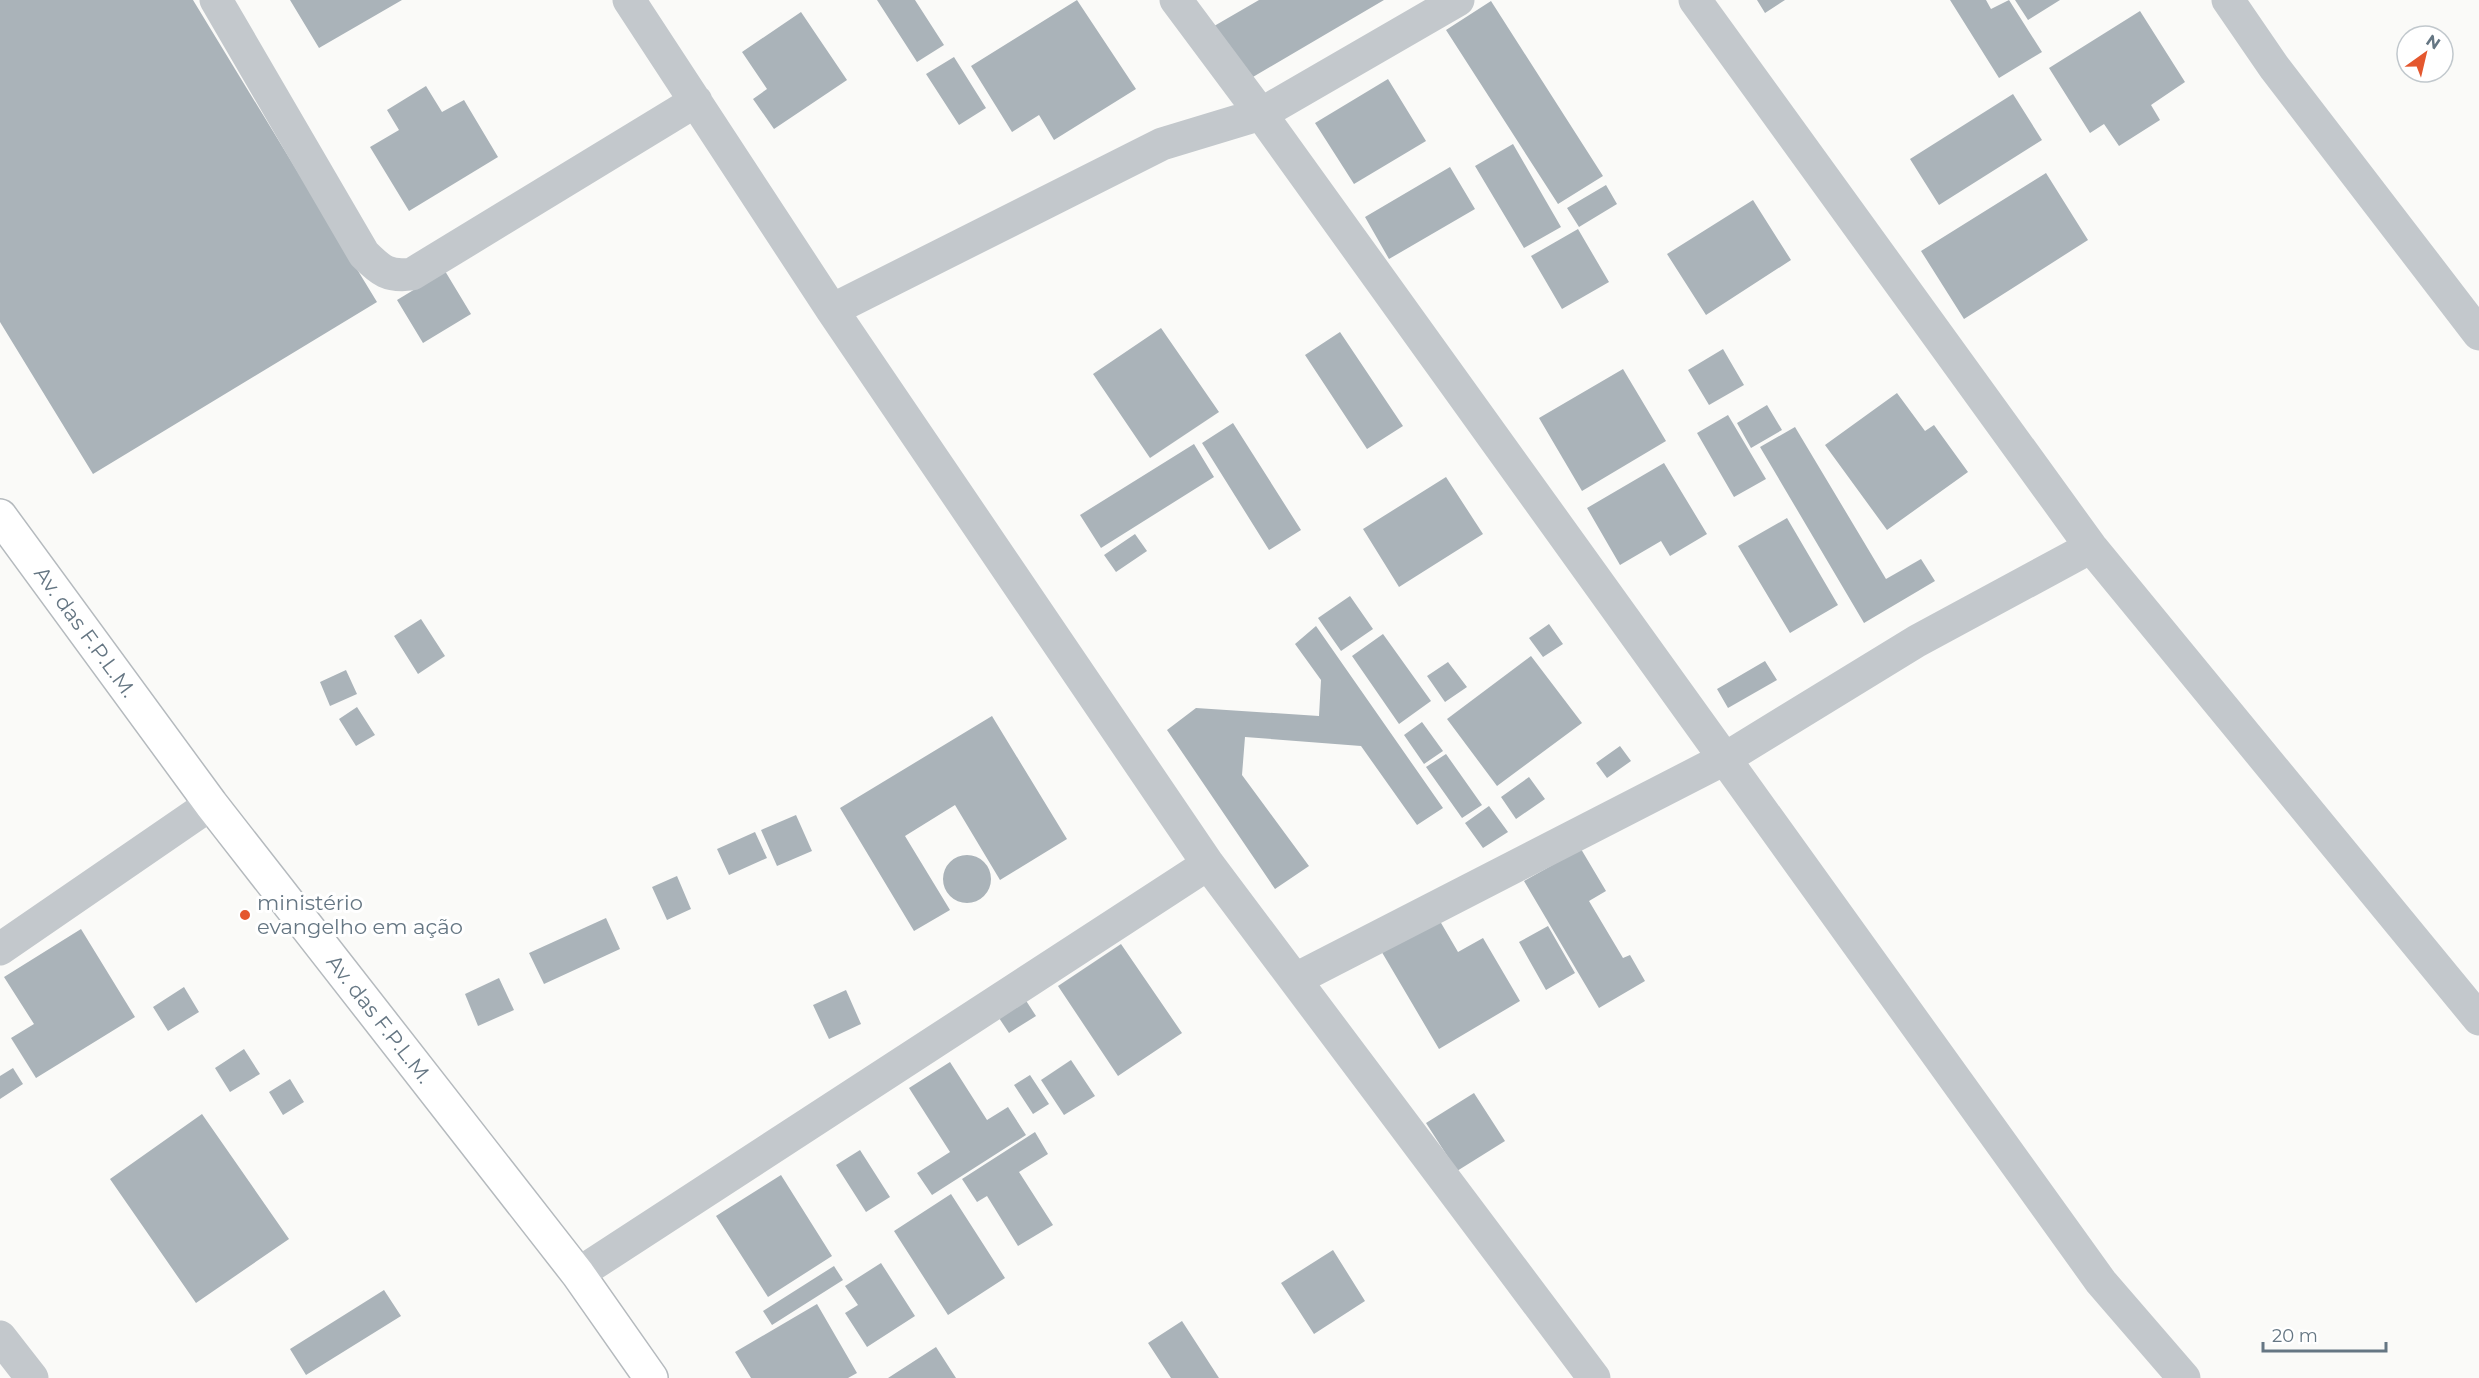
<svg xmlns="http://www.w3.org/2000/svg" width="2479" height="1378" viewBox="0 0 2479 1378" font-family="Montserrat,sans-serif">
  <rect width="100%" height="100%" fill="#fafaf8"/>
  <path fill="#aab3b9" d="M0,0h193l184,302 -284,172 -93,-152z
    M290,0h112l-83,48z
    M877,0h38l29,45 -27,17z
    M1077,0l59,89 -82,51 -15,-25 -27,17 -41,-66z
    M1259,0h125l-143,84 -32,-55z
    M1757,0h28l-20,13z
    M1950,0h36l5,9 18,-9 33,52 -43,26z
    M2015,0h45l-32,20z
    M1491,1l112,175 -45,28 -112,-174z
    M2140,11l45,71 -34,23 9,15 -41,26 -15,-22 -14,9 -41,-65z
    M801,12l46,68 -73,49 -21,-30 14,-10 -25,-37z
    M954,57l32,51 -27,17 -33,-51z
    M1388,79l38,62 -72,43 -39,-61z
    M426,86l16,26 22,-12 34,57 -89,54 -39,-64 29,-17 -12,-20z
    M2013,94l29,46 -103,65 -29,-46z
    M1513,144l48,83 -37,21 -49,-82z
    M1450,167l25,42 -86,50 -24,-42z
    M2046,173l42,67 -124,79 -43,-68z
    M1606,185l11,19 -38,23 -12,-19z
    M1753,200l38,60 -85,55 -39,-61z
    M1578,229l31,53 -47,27 -31,-53z
    M445,271l26,43 -48,29 -26,-43z
    M1161,328l58,84 -69,46 -57,-84z
    M1340,332l63,94 -36,23 -62,-94z
    M1723,349l21,36 -35,20 -21,-35z
    M1623,369l43,72 -84,50 -43,-73z
    M1897,393l28,38 9,-6 34,47 -81,58 -62,-85z
    M1767,405l15,25 -31,18 -14,-25z
    M1728,415l38,64 -32,18 -37,-64z
    M1233,423l68,107 -32,20 -67,-107z
    M1795,427l91,152 35,-20 14,22 -71,42 -104,-176z
    M1194,444l20,33 -113,71 -21,-33z
    M1664,463l43,71 -37,22 -9,-15 -41,24 -33,-57z
    M1446,477l37,57 -84,53 -36,-58z
    M1787,518l51,87 -48,28 -52,-87z
    M1135,534l12,17 -31,21 -12,-17z
    M1350,596l23,33 -32,22 -23,-33z
    M421,619l24,37 -27,18 -24,-38z
    M1549,624l14,20 -20,13 -14,-19z
    M1316,626l127,182 -26,17 -56,-79 -116,-9 -3,38 67,91 -34,23 -108,-159 29,-22 123,8 2,-36 -26,-36z
    M1383,634l48,67 -32,23 -47,-68z
    M1531,656l51,67 -85,63 -50,-67z
    M1765,661l12,19 -49,28 -11,-19z
    M1448,662l19,25 -22,15 -18,-26z
    M346,670l11,24 -27,12 -10,-24z
    M357,707l18,28 -19,11 -17,-27z
    M992,716l75,123 -67,41 -45,-75 -50,31 45,74 -36,21 -74,-123z
    M1422,722l21,29 -19,13 -20,-29z
    M1620,746l11,15 -24,17 -11,-15z
    M1446,754l36,51 -20,13 -36,-51z
    M1529,777l16,22 -29,20 -15,-22z
    M1489,806l19,26 -25,16 -18,-25z
    M796,815l16,36 -35,15 -16,-36z
    M755,832l12,26 -38,17 -12,-26z
    M1581,849l25,42 -17,10 34,57 7,-3 15,26 -46,27 -75,-127z
    M943 879a24 24 0 1 1 48 0a24 24 0 1 1-48 0Z
    M677,876l14,33 -24,11 -15,-33z
    M1437,916l21,36 25,-14 37,63 -81,48 -59,-100z
    M606,918l14,31 -76,35 -15,-31z
    M1548,926l27,47 -29,17 -27,-48z
    M81,929l54,88 -99,61 -25,-40 23,-14 -30,-47z
    M1121,944l61,89 -64,43 -60,-90z
    M499,978l15,32 -36,16 -13,-32z
    M184,987l15,25 -31,19 -15,-24z
    M846,990l15,34 -32,15 -16,-34z
    M1023,996l13,20 -27,17 -14,-21z
    M244,1049l16,25 -30,18 -15,-24z
    M1071,1060l24,36 -31,19 -23,-35z
    M950,1062l37,58 21,-13 18,28 -94,60 -15,-22 33,-21 -41,-64z
    M13,1068l10,16 -23,15v-23z
    M1030,1075l19,29 -16,10 -19,-29z
    M290,1079l14,23 -21,13 -14,-23z
    M1474,1093l31,48 -48,30 -31,-48z
    M202,1114l87,125 -93,64 -86,-124z
    M1035,1132l13,22 -29,18 34,53 -35,21 -31,-50 -10,6 -15,-23z
    M860,1150l30,47 -24,15 -30,-47z
    M781,1175l51,81 -64,41 -52,-81z
    M951,1194l54,84 -57,37 -54,-84z
    M1333,1250l32,51 -51,33 -33,-51z
    M881,1263l34,53 -48,31 -22,-34 13,-8 -13,-19z
    M834,1266l9,14 -71,45 -9,-14z
    M384,1290l17,26 -95,59 -16,-26z
    M817,1304l40,69 -9,5h-97l-16,-26z
    M1182,1321l37,57h-48l-23,-35z
    M936,1347l20,31h-68z"/>
  <g fill="none" stroke-linecap="round" stroke-linejoin="round">
    <g stroke="#b5babe" stroke-width="36">
      <g id="primary">
        <path id="s1" d="M0,516l211,288 367,470 73,104"/>
      </g>
    </g>
    <path stroke="#c3c8cc" stroke-width="33" d="M216,0l148,254c17,17 24,23 48,20l284,-173
      M629,0l203,310 376,554 386,514
      M1176,0l85,114 840,1168 83,96
      M1695,0l396,547 388,472
      M2228,0l46,67 205,267
      M832,310l330,-166 99,-30 197,-114
      M0,949l211,-145
      M1296,979l430,-221 191,-117 174,-94
      M578,1274l630,-410
      M0,1337l32,41"/>
    <use href="#primary" stroke="#fff" stroke-width="33"/>
  </g>
  <circle fill="#e4572e" stroke="#fff" stroke-width="2" cx="245" cy="915" r="6"/>
  <g text-anchor="middle" stroke-width="6" stroke-linejoin="round" paint-order="stroke">
    <g font-size="21" fill="#657683" stroke="#fff">
      <text dy="7" stroke="none"><textPath href="#s1" startOffset="144">Av. das F.P.L.M.</textPath></text>
      <text dy="7" stroke="none"><textPath href="#s1" startOffset="630">Av. das F.P.L.M.</textPath></text>
    </g>
    <g font-size="21" fill="#657683" stroke="#fff" text-anchor="start">
      <text x="257" y="910">ministério<tspan x="257" dy="24">evangelho em ação</tspan></text>
    </g>
  </g>
  <g transform="translate(2425 54) rotate(34)"><circle r="28" fill="#ffffff" stroke="#c1c8cd" stroke-width="1.5"/>
  <path d="M0-4.5L10 22L0 15L-10 22Z" fill="#e4572e"/>
  <text y="-9" font-size="16" font-weight="bold" text-anchor="middle" fill="#657683">N</text>
  </g>
  <path d="M2263 1342v9h123v-9" fill="none" stroke="#657683" stroke-width="3"/>
  <text x="2272" y="1342" font-size="18" fill="#657683" stroke="#ffffff" stroke-width="4.5" paint-order="stroke">20 m</text>
</svg>
